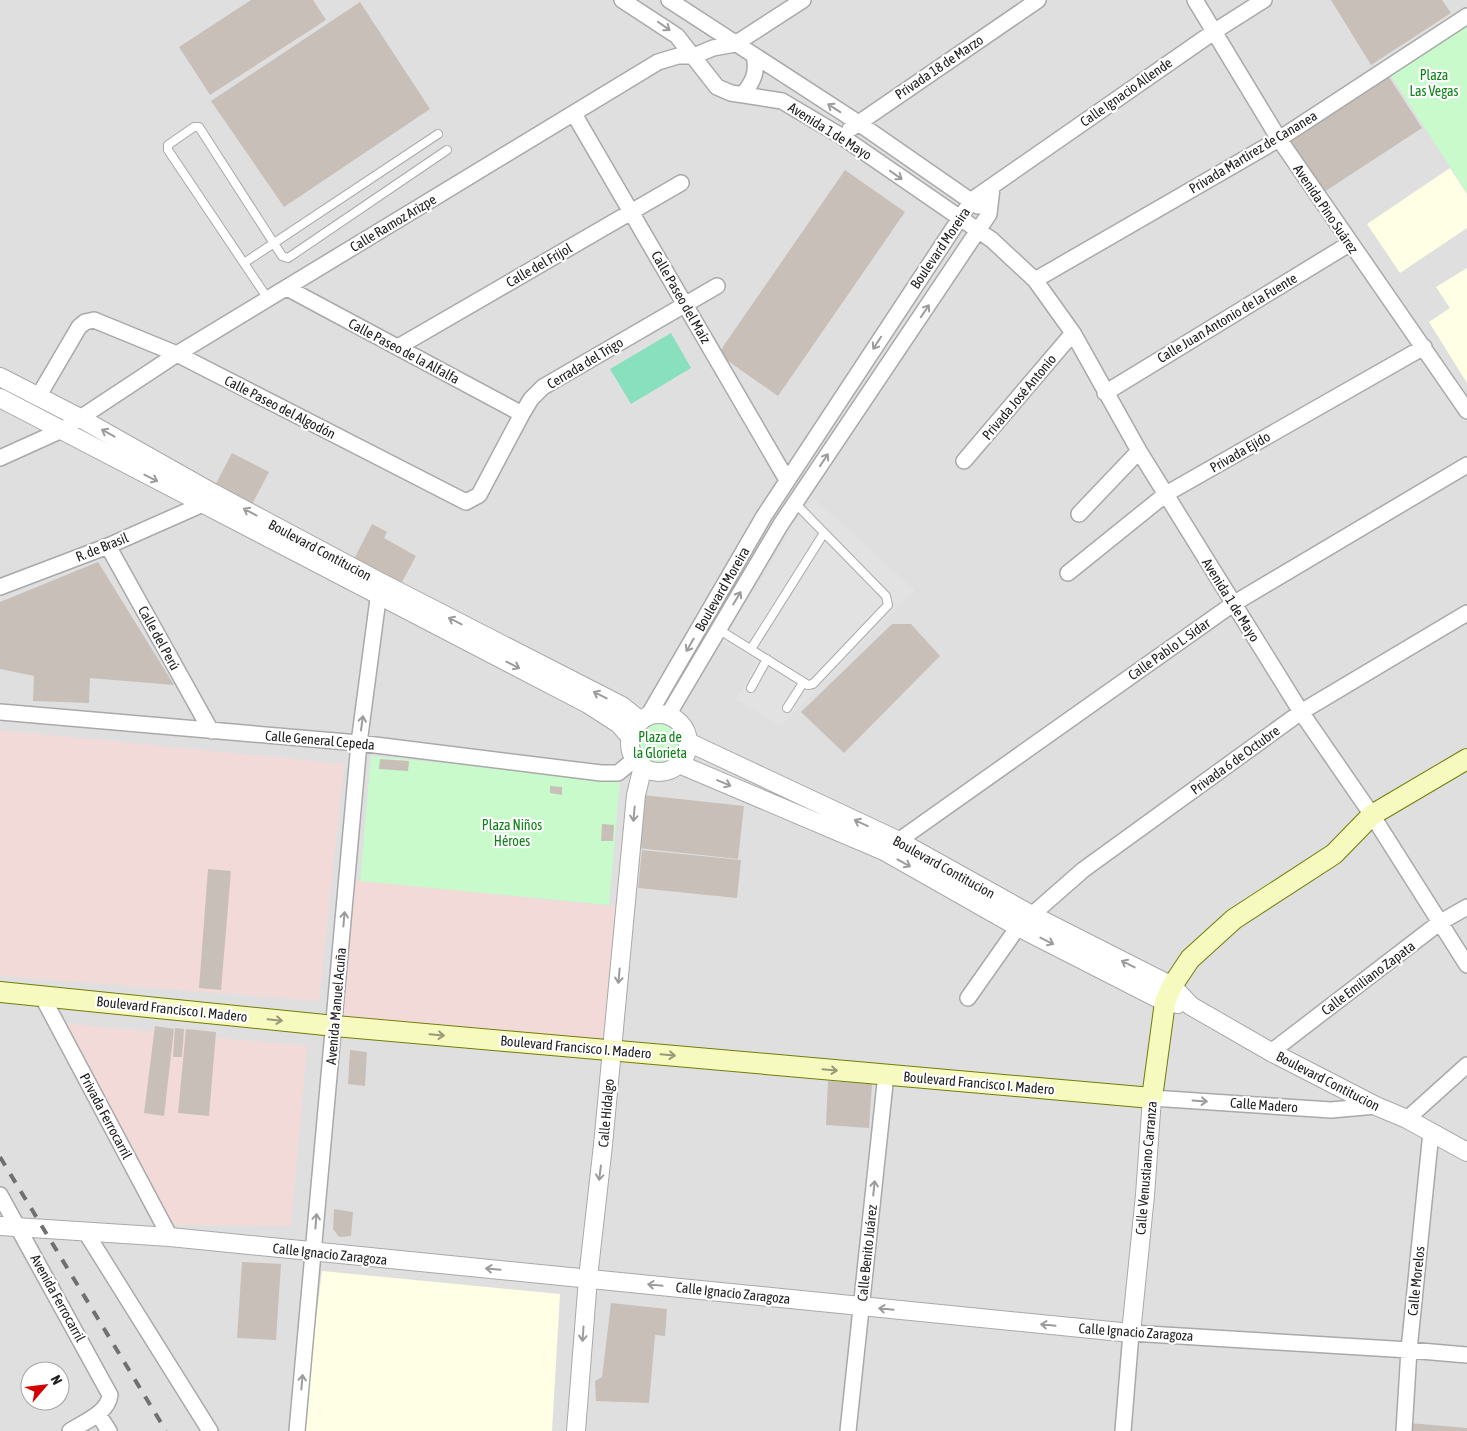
<svg xmlns="http://www.w3.org/2000/svg" width="1467" height="1431" viewBox="0 0 1467 1431" font-family="'Asap Condensed',sans-serif">
  <rect width="100%" height="100%" fill="#f2efe9"/>
  <path fill="#e0dfdf" fill-rule="evenodd" d="M0,0h1467v1431h-1467zM30,1371h30v30h-30z"/>
  <path fill="#f2dad9" d="M0,730l344,34 -25,237 -319,-25z
    M348,879l271,28 -14,151 -272,-22z
    M59,1023l248,23 -16,180 -122,-1z"/>
  <path fill="#ffffe5" d="M1450,168l17,26v34l-67,45 -33,-49z
    M1467,268v115l-38,-61 21,-14 -14,-21z
    M322,1271l238,23 -8,137h-250z"/>
  <path fill="#c8facc" d="M1467,23v170l-77,-119z
    M639 745a21 21 0 1 1 42 0a21 21 0 1 1-42 0Z
    M371,756l249,24 -11,125 -249,-24z"/>
  <path fill="#88e0be" d="M671,333l20,35 -60,36 -21,-35z"/>
  <path fill="#e2e2e2" d="M813,498l102,92 -134,136 -45,-26 21,-39 -36,-20 37,-55 35,-60z"/>
  <path fill="#c7bfb8" d="M251,0h62l13,20 -116,75 -31,-48z
    M1331,0h111l9,13 -80,52z
    M360,2l70,107 -146,98 -73,-106z
    M1389,77l33,51 -101,66 -34,-50z
    M845,170l60,42 -127,184 -60,-42z
    M232,453l37,19 -20,38 -37,-19z
    M372,524l15,8 -3,6 32,18 -15,28 -47,-25z
    M98,562l76,123 -84,-7 -1,25 -56,-2 1,-25 -34,-7v-67z
    M892,624h19l29,32 -96,97 -43,-41z
    M380,759l29,2 -1,10 -29,-2z
    M550,786l12,1v8l-12,-2z
    M643,795l101,11 -6,53 -101,-11z
    M602,824l12,1 -1,16h-12z
    M642,850l99,10 -4,38 -99,-10z
    M208,869l23,2 -10,119 -22,-2z
    M155,1026l19,3 -10,87 -20,-3z
    M175,1028l9,1 -2,28h-9z
    M186,1029l30,3 -7,84 -31,-3z
    M350,1050l17,2 -2,34 -17,-2z
    M828,1081l44,3 -3,44 -43,-3z
    M334,1209l19,3 -2,24 -12,1 -6,-8z
    M242,1262l39,2 -5,76 -39,-2z
    M611,1303l56,6 -2,27 -10,-1 -6,68 -53,-2 -1,-20 7,-4z
    M1409,1423l58,5v3h-58z"/>
  <g fill="none" stroke-linecap="round" stroke-linejoin="round">
    <g stroke="#a9a9a9" stroke-width="10">
      <path id="service" d="M244,263l194,-129
        M268,299l-100,-149v-5l26,-18h5l83,129 6,2 159,-108
        M718,629l90,56 5,-1 75,-79 -2,-9 -91,-93
        M751,649l73,-116
        M751,688l16,-29
        M787,708l16,-25"/>
    </g>
    <g stroke="#a9a9a9" stroke-width="18">
      <path id="minor" d="M622,0l55,36 40,51 14,6 51,8 59,35 151,104 43,40 38,53 66,118 162,261 71,103 95,150
        M669,0l188,122 121,84
        M1195,0l84,139 188,272
        M743,94c10,-12 15,-22 11,-38
        M574,114l213,366
        M850,129l188,-129
        M1035,280l244,-141 188,-123
        M287,288l235,126
        M398,347l283,-164
        M1105,393l244,-149
        M38,397l41,-70 6,-5 9,-2 83,34 289,148 13,-7 43,-81 9,-15 12,-12 174,-101
        M0,458l62,-28 115,-76 481,-292 20,-6h16l19,-8 22,-4 68,-44
        M964,461l109,-128
        M1079,514l60,-63
        M108,546l103,185
        M1068,573l98,-79 258,-147
        M0,587l108,-41 95,-42
        M0,712l359,31 242,30h17l17,-14
        M668,715l113,-191 208,-310 3,-26
        M648,716l116,-200 208,-316 243,-169 49,-31
        M891,846l342,-242 234,-139
        M42,996l128,241
        M968,998l50,-71 65,-57 218,-158 166,-99
        M1271,1052l168,-129 28,-16
        M1152,1098l179,12 45,-4
        M1407,1119l60,-54
        M0,1195l110,200c-2,18 -26,27 -40,36
        M85,1231l125,200
        M98,1414l11,17
        M297,1431l62,-688 21,-159
        M848,1431l38,-357
        M1123,1431l8,-98 278,17 58,5
        M1404,1431l5,-81 22,-218"/>
    </g>
    <g stroke="#a9a9a9" stroke-width="20">
      <path id="tertiary" d="M0,377l80,41 133,75 167,89 242,124 19,15
        M0,398l588,306 31,20 12,14
        M630 743a29 29 0 1 1 58 0a29 29 0 1 1-58 0Z
        M688,742l211,99 131,73 142,72 19,20 80,46 105,54 31,13 60,33
        M679,764l205,87 134,76 147,75 13,2
        M0,1226l170,11 961,96 14,-138 7,-97
        M576,1431l12,-153 15,-133 33,-350 7,-29"/>
    </g>
    <g stroke="#707d05" stroke-width="22">
      <path id="secondary" d="M0,992l335,34 817,72 13,-96 7,-16 18,-27 44,-40 100,-65 38,-39 95,-56"/>
    </g>
    <use href="#service" stroke="#fff" stroke-width="8"/>
    <use href="#minor" stroke="#fff" stroke-width="15"/>
    <use href="#tertiary" stroke="#fff" stroke-width="18"/>
    <use href="#secondary" stroke="#f7fabf" stroke-width="20"/>
    <path stroke="#707070" stroke-width="4" stroke-dasharray="10 10" stroke-linecap="butt" d="M0,1157l166,274"/>
  </g>
  <defs><path id="oneway-shaft" d="M-6 0H5M1.5-3L5.5 0L1.5 3" fill="none" stroke-width="1.6" stroke-linecap="round" stroke-linejoin="round" transform="scale(1.25)"/></defs>
  <g stroke="#9c9c9c">
    <use href="#oneway-shaft" transform="translate(664 26) rotate(35)"/>
    <use href="#oneway-shaft" transform="translate(834 108) rotate(-147)"/>
    <use href="#oneway-shaft" transform="translate(896 175) rotate(35)"/>
    <use href="#oneway-shaft" transform="translate(925 311) rotate(-56)"/>
    <use href="#oneway-shaft" transform="translate(877 343) rotate(123)"/>
    <use href="#oneway-shaft" transform="translate(108 433) rotate(-151)"/>
    <use href="#oneway-shaft" transform="translate(824 460) rotate(-56)"/>
    <use href="#oneway-shaft" transform="translate(151 478) rotate(27)"/>
    <use href="#oneway-shaft" transform="translate(250 512) rotate(-152)"/>
    <use href="#oneway-shaft" transform="translate(737 598) rotate(-59)"/>
    <use href="#oneway-shaft" transform="translate(455 621) rotate(-153)"/>
    <use href="#oneway-shaft" transform="translate(690 645) rotate(120)"/>
    <use href="#oneway-shaft" transform="translate(513 665) rotate(27)"/>
    <use href="#oneway-shaft" transform="translate(600 695) rotate(-153)"/>
    <use href="#oneway-shaft" transform="translate(362 723) rotate(-82)"/>
    <use href="#oneway-shaft" transform="translate(724 783) rotate(23)"/>
    <use href="#oneway-shaft" transform="translate(634 814) rotate(95)"/>
    <use href="#oneway-shaft" transform="translate(861 823) rotate(-155)"/>
    <use href="#oneway-shaft" transform="translate(904 863) rotate(29)"/>
    <use href="#oneway-shaft" transform="translate(344 919) rotate(-85)"/>
    <use href="#oneway-shaft" transform="translate(1047 941) rotate(27)"/>
    <use href="#oneway-shaft" transform="translate(1128 964) rotate(-153)"/>
    <use href="#oneway-shaft" transform="translate(619 976) rotate(95)"/>
    <use href="#oneway-shaft" transform="translate(1200 1101) rotate(4)"/>
    <use href="#oneway-shaft" transform="translate(600 1173) rotate(97)"/>
    <use href="#oneway-shaft" transform="translate(874 1188) rotate(-84)"/>
    <use href="#oneway-shaft" transform="translate(316 1221) rotate(-85)"/>
    <use href="#oneway-shaft" transform="translate(493 1269) rotate(-175)"/>
    <use href="#oneway-shaft" transform="translate(655 1285) rotate(-174)"/>
    <use href="#oneway-shaft" transform="translate(886 1309) rotate(-174)"/>
    <use href="#oneway-shaft" transform="translate(1048 1325) rotate(-174)"/>
    <use href="#oneway-shaft" transform="translate(583 1334) rotate(94)"/>
    <use href="#oneway-shaft" transform="translate(302 1382) rotate(-85)"/>
  </g>
  <g stroke="#979978">
    <use href="#oneway-shaft" transform="translate(275 1020) rotate(6)"/>
    <use href="#oneway-shaft" transform="translate(437 1035) rotate(5)"/>
    <use href="#oneway-shaft" transform="translate(668 1055) rotate(5)"/>
    <use href="#oneway-shaft" transform="translate(830 1070) rotate(5)"/>
  </g>
  <g text-anchor="middle" stroke-width="4.5" stroke-linejoin="round" paint-order="stroke">
    <g font-size="14" fill="#222" stroke="#fff">
      <text transform="translate(939 67) rotate(-34)" y="5">Privada 18 de Marzo</text>
      <text transform="translate(1126 92) rotate(-35)" y="5">Calle Ignacio Allende</text>
      <text transform="translate(830 131) rotate(32)" y="5">Avenida 1 de Mayo</text>
      <text transform="translate(1253 152) rotate(-31)" y="5">Privada Martirez de Cananea</text>
      <text transform="translate(1326 209) rotate(56)" y="5">Avenida Pino Suárez</text>
      <text transform="translate(393 223) rotate(-31)" y="5">Calle Ramoz Arizpe</text>
      <text transform="translate(940 248) rotate(-56)" y="5">Boulevard Moreira</text>
      <text transform="translate(539 265) rotate(-30)" y="5">Calle del Frijol</text>
      <text transform="translate(681 297) rotate(60)" y="5">Calle Paseo del Maíz</text>
      <text transform="translate(1227 318) rotate(-31)" y="5">Calle Juan Antonio de la Fuente</text>
      <text transform="translate(404 351) rotate(28)" y="5">Calle Paseo de la Alfalfa</text>
      <text transform="translate(585 363) rotate(-31)" y="5">Cerrada del Trigo</text>
      <text transform="translate(1019 397) rotate(-50)" y="5">Privada José Antonio</text>
      <text transform="translate(280 407) rotate(27)" y="5">Calle Paseo del Algodón</text>
      <text transform="translate(1240 452) rotate(-30)" y="5">Privada Ejido</text>
      <text transform="translate(102 547) rotate(-22)" y="5">R. de Brasil</text>
      <text transform="translate(320 550) rotate(28)" y="5">Boulevard Contitucion</text>
      <text transform="translate(722 589) rotate(-60)" y="5">Boulevard Moreira</text>
      <text transform="translate(1231 600) rotate(58)" y="5">Avenida 1 de Mayo</text>
      <text transform="translate(159 638) rotate(61)" y="5">Calle del Perú</text>
      <text transform="translate(1169 649) rotate(-35)" y="5">Calle Pablo L. Sidar</text>
      <text transform="translate(320 740) rotate(5)" y="5">Calle General Cepeda</text>
      <text transform="translate(1235 760) rotate(-36)" y="5">Privada 6 de Octubre</text>
      <text transform="translate(944 867) rotate(29)" y="5">Boulevard Contitucion</text>
      <text transform="translate(1368 978) rotate(-37)" y="5">Calle Emiliano Zapata</text>
      <text transform="translate(336 1006) rotate(-85)" y="5">Avenida Manuel Acuña</text>
      <text transform="translate(172 1009) rotate(6)" y="5">Boulevard Francisco I. Madero</text>
      <text transform="translate(576 1047) rotate(5)" y="5">Boulevard Francisco I. Madero</text>
      <text transform="translate(1328 1081) rotate(27)" y="5">Boulevard Contitucion</text>
      <text transform="translate(979 1083) rotate(5)" y="5">Boulevard Francisco I. Madero</text>
      <text transform="translate(1264 1105) rotate(4)" y="5">Calle Madero</text>
      <text transform="translate(606 1113) rotate(-85)" y="5">Calle Hidalgo</text>
      <text transform="translate(106 1116) rotate(62)" y="5">Privada Ferrocarril</text>
      <text transform="translate(1146 1168) rotate(-85)" y="5">Calle Venustiano Carranza</text>
      <text transform="translate(867 1253) rotate(-84)" y="5">Calle Benito Juárez</text>
      <text transform="translate(330 1254) rotate(6)" y="5">Calle Ignacio Zaragoza</text>
      <text transform="translate(1416 1281) rotate(-84)" y="5">Calle Morelos</text>
      <text transform="translate(733 1293) rotate(6)" y="5">Calle Ignacio Zaragoza</text>
      <text transform="translate(58 1298) rotate(61)" y="5">Avenida Ferrocarril</text>
      <text transform="translate(1136 1332) rotate(4)" y="5">Calle Ignacio Zaragoza</text>
    </g>
    <g font-size="14" fill="#0c8416" stroke="#fff">
      <text x="1434" y="80">Plaza<tspan x="1434" dy="16">Las Vegas</tspan></text>
      <text x="660" y="742">Plaza de<tspan x="660" dy="16">la Glorieta</tspan></text>
      <text x="512" y="830">Plaza Niños<tspan x="512" dy="16">Héroes</tspan></text>
    </g>
  </g>
  <g transform="translate(45 1386) rotate(62)"><circle r="24" fill="#ffffff" stroke="#a7a7a7"/>
  <path d="M0-4L9 19L0 12L-9 19Z" fill="#d40000"/>
  <text y="-8" font-size="14" font-weight="bold" text-anchor="middle" fill="#222222">N</text>
  </g>
</svg>
